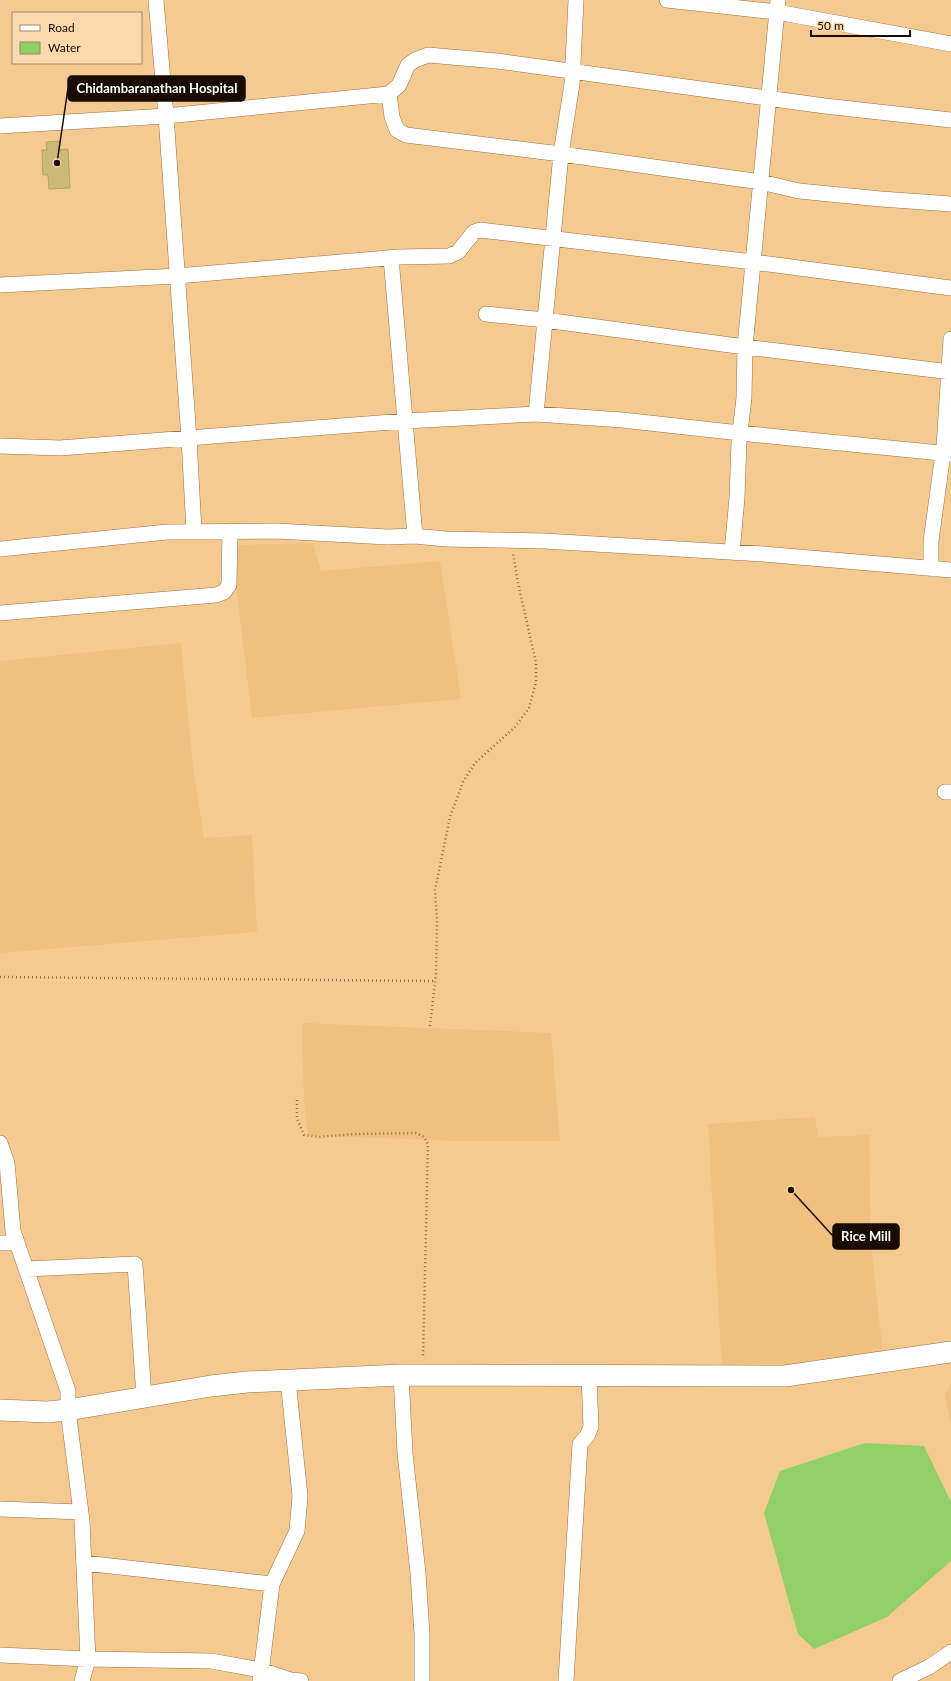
<svg xmlns="http://www.w3.org/2000/svg" width="951" height="1681" viewBox="0 0 951 1681" font-family="Lato,sans-serif">
  <rect width="100%" height="100%" fill="#f5ca91"/>
  <path fill="#efc07f" d="M313,543l8,28 119,-10 21,138 -209,19 -17,-141 1,-32z
    M181,643l12,123 11,72 48,-3 5,97 -257,21v-292z
    M302,1023l249,10 9,108h-107l-145,-6 -4,-33z
    M815,1117l3,20 51,-2 2,109 12,111 -97,15h-64l-14,-246z
    M951,1383v42l-6,-30z"/>
  <path fill="#90d067" d="M865,1443l59,3 27,56v59l-64,56 -73,32 -16,-15 -34,-121 16,-42z"/>
  <path fill="#cbb977" stroke="#b4a261" d="M59,141l1,9 8,-1 2,39 -21,1 -1,-14h-5l-1,-25h5l-1,-8z"/>
  <g fill="none" stroke-linecap="round" stroke-linejoin="round">
    <g stroke="#9a733c" stroke-width="16">
      <path id="street" d="M156,0l10,116 23,323 5,92
        M667,0l110,12 174,32
        M389,94l3,23 5,13 9,5 155,19 200,28 38,9 82,8 70,5
        M0,126l166,-10 223,-22 10,-9 9,-20 7,-5 13,-5 69,6 328,45 126,14
        M391,258l24,278
        M0,285l177,-9 222,-19 50,-1 9,-4 16,-20 6,-2 273,32 198,26
        M486,314l59,6 200,27 206,25
        M536,414l25,-260 11,-70 4,-84
        M0,446l60,2 345,-27 131,-7 86,6 118,13 211,21
        M0,549l167,-17 109,-1 112,6 27,-1 30,3 99,2 219,13 188,16
        M732,552l5,-54 2,-57 5,-43 1,-51 33,-347
        M931,569v-28l13,-95 7,-107
        M0,613l216,-18 8,-3 5,-7 1,-54
        M945,792h6
        M0,1143l7,20 6,68 55,160v19l14,111 6,138 -6,22
        M0,1243h17
        M26,1269l109,-5 9,133
        M401,1375l4,78 13,120 4,61v47
        M0,1509l81,3
        M84,1563l188,21
        M0,1655l88,4 123,2 50,9 30,10 10,1
        M260,1681l12,-97 25,-53 3,-35 -12,-116
        M566,1681l14,-237 7,-8 4,-9 -2,-51
        M900,1681l29,-14 22,-15"/>
    </g>
    <g stroke="#9a733c" stroke-width="22">
      <path id="secondary" d="M0,1410l47,2 21,-2 143,-24 36,-4 154,-7 384,1 166,-24"/>
    </g>
    <path stroke="#8c6f4c" stroke-width="2.5" stroke-dasharray="1 3" stroke-linecap="butt" d="M0,977l435,4
      M430,1026l6,-52 1,-53 -2,-31 15,-73 13,-35 12,-19 40,-36 14,-19 7,-26v-19l-18,-80 -5,-30
      M297,1100v19l7,16 15,2 36,-3 61,-1 8,4 4,7 -5,214"/>
    <use href="#street" stroke="#fff" stroke-width="15"/>
    <use href="#secondary" stroke="#fff" stroke-width="21"/>
  </g>
  <path fill="none" stroke="#1a0b00" stroke-width="1.5" d="M57 163L68 88M791 1190L833 1236"/>
  <g fill="#1a0b00" stroke="#fbd9ac" stroke-width="1.5">
    <circle cx="57" cy="163" r="4"/>
    <circle cx="791" cy="1190" r="4"/>
  </g>
  <g fill="#1a0b00" stroke="#1a0b00" stroke-width="1.5">
    <rect x="68" y="76" width="177" height="25" rx="4"/>
    <rect x="833" y="1224" width="66" height="25" rx="4"/>
  </g>
  <g font-size="13" text-anchor="middle" font-weight="bold" fill="#fff">
    <text x="157" y="93">Chidambaranathan Hospital</text>
    <text x="866" y="1241">Rice Mill</text>
  </g>
  <rect x="12" y="12" width="130" height="52" fill="#fbd9ac" stroke="#a18767"/>
  <rect x="20" y="25" width="20" height="6" fill="#ffffff" stroke="#a18767"/>
  <text x="48" y="32" font-size="12" fill="#1a0b00">Road</text>
  <rect x="20" y="42" width="20" height="12" fill="#90d067" stroke="#a18767"/>
  <text x="48" y="52" font-size="12" fill="#1a0b00">Water</text>
  <path d="M811 30v6h99v-6" fill="none" stroke="#1a0b00" stroke-width="2"/>
  <text x="817" y="30" font-size="12" fill="#1a0b00" stroke="#fbd9ac" stroke-width="3" paint-order="stroke">50 m</text>
</svg>
